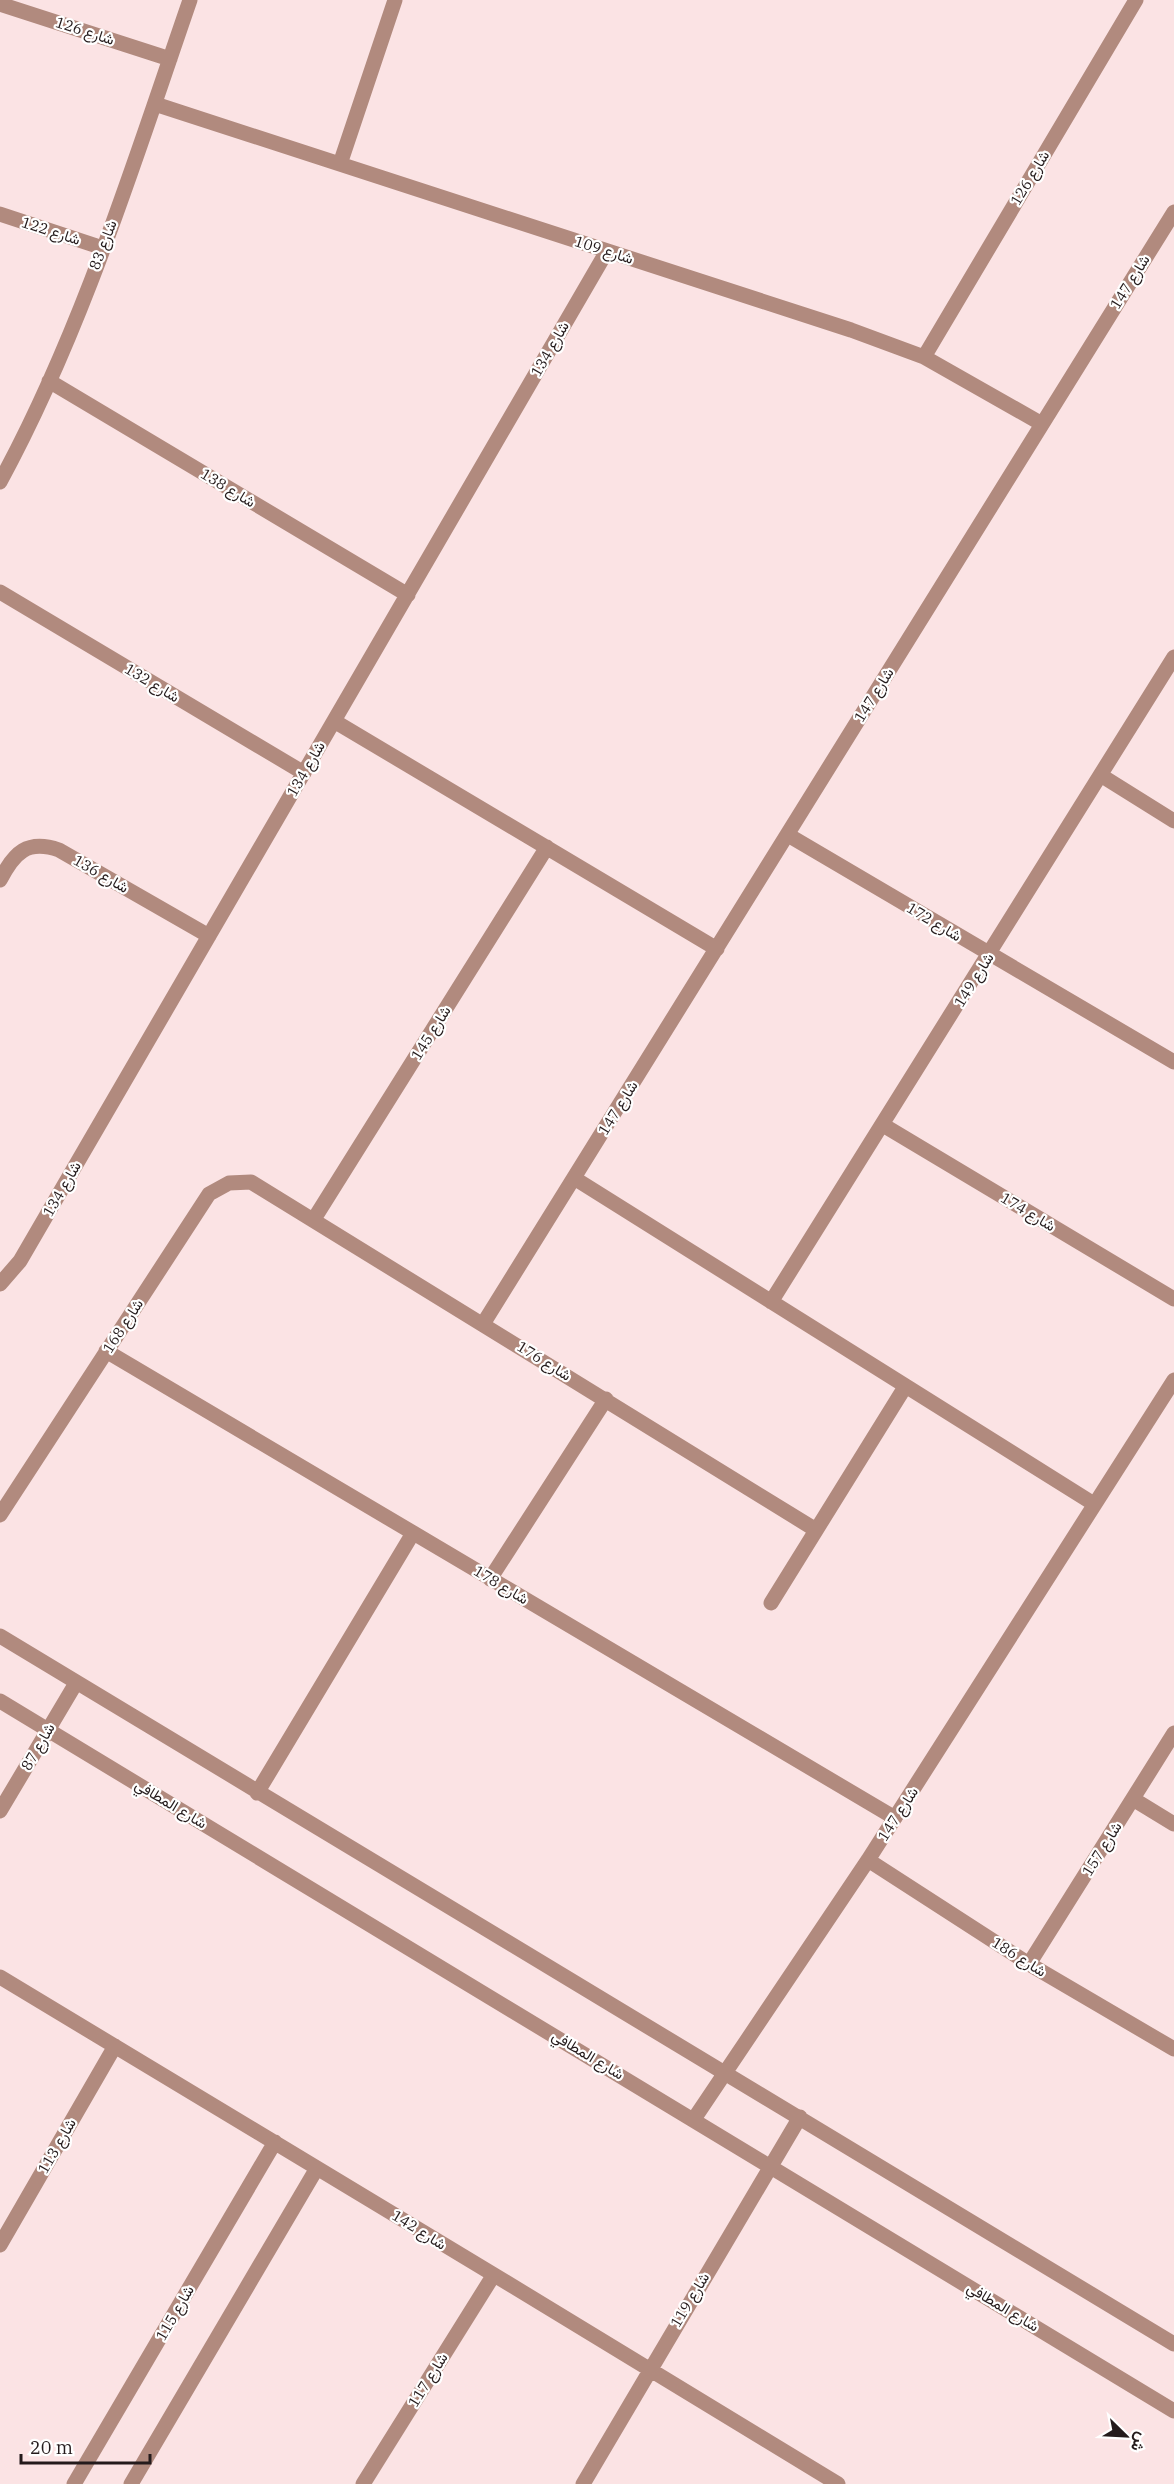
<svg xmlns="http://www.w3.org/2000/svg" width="1174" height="2484" viewBox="0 0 1174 2484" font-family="'IBM Plex Serif',Vazirmatn,serif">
  <rect width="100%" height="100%" fill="#fbe3e4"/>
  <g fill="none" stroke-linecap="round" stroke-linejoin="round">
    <path stroke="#b18a7e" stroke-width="15" d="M0,4l170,55
      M155,104l696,226 73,27 118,67
      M340,164l55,-164
      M0,214l103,34
      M924,357l212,-357
      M49,381l359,214
      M0,482c82,-151 134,-320 190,-482
      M0,592l304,181
      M334,721l383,228
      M1102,776l72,45
      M788,835l386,227
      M0,880c14,-27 27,-41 59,-30l150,86
      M883,1125l291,174
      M574,1178l520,326
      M314,1219l233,-372
      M0,1284l20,-23 587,-1010
      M771,1302l403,-645
      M483,1324l691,-1112
      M106,1351l789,467
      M0,1515l209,-321 20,-11 22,-1 565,348
      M490,1579l116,-180
      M771,1603l134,-216
      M0,1636l1174,708
      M0,1701l1174,710
      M257,1793l156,-260
      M1133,1799l41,25
      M0,1811l76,-128
      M868,1860l161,104 145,85
      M1029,1964l145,-231
      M0,1977c279,169 560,336 838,507
      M694,2119l174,-259 306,-480
      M0,2245l115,-199
      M74,2484l201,-342
      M131,2484l186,-316
      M363,2484l130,-208
      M583,2484l217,-367"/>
  </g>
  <g text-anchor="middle" stroke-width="4.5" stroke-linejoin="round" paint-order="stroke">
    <g font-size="15" fill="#241b1c" stroke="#fff">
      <text transform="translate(85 31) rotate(18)" y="5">شارع 126</text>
      <text transform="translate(1030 178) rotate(-59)" y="5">شارع 126</text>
      <text transform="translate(51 231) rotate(18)" y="5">شارع 122</text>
      <text transform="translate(103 245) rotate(-69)" y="5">شارع 83</text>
      <text transform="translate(604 250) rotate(18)" y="5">شارع 109</text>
      <text transform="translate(1130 282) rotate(-58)" y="5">شارع 147</text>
      <text transform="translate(550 349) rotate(-60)" y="5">شارع 134</text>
      <text transform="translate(228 488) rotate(31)" y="5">شارع 138</text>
      <text transform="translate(152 683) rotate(31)" y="5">شارع 132</text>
      <text transform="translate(874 695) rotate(-58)" y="5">شارع 147</text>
      <text transform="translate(306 769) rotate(-60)" y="5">شارع 134</text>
      <text transform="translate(101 874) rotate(30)" y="5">شارع 136</text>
      <text transform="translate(934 922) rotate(31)" y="5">شارع 172</text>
      <text transform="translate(974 980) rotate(-58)" y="5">شارع 149</text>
      <text transform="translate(431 1033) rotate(-58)" y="5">شارع 145</text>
      <text transform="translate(618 1108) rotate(-58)" y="5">شارع 147</text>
      <text transform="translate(62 1189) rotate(-60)" y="5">شارع 134</text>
      <text transform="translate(1028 1212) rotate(31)" y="5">شارع 174</text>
      <text transform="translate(123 1326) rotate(-57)" y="5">شارع 168</text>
      <text transform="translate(544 1361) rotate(32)" y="5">شارع 176</text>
      <text transform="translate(501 1585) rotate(31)" y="5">شارع 178</text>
      <text transform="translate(38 1747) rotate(-60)" y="5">شارع 87</text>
      <text transform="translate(171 1804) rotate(31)" y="5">شارع المطافي</text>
      <text transform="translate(898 1814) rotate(-57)" y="5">شارع 147</text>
      <text transform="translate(1102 1849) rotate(-58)" y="5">شارع 157</text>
      <text transform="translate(1019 1957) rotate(32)" y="5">شارع 186</text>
      <text transform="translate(588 2055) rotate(31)" y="5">شارع المطافي</text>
      <text transform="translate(57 2146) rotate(-60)" y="5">شارع 113</text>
      <text transform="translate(419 2230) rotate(32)" y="5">شارع 142</text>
      <text transform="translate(690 2300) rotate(-59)" y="5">شارع 119</text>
      <text transform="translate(1003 2307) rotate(31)" y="5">شارع المطافي</text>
      <text transform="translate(175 2313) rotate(-60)" y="5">شارع 115</text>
      <text transform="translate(428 2380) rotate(-58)" y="5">شارع 117</text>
    </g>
  </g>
  <g transform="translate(1126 2436) rotate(114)" stroke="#ffffff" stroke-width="4.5" paint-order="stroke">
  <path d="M0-4.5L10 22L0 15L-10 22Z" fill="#241b1c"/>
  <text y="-9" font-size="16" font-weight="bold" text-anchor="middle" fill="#241b1c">ش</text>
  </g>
  <path d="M21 2454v9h129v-9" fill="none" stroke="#241b1c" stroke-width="3"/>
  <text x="30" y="2454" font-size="18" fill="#241b1c" stroke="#ffffff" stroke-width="4.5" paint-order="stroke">20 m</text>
</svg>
